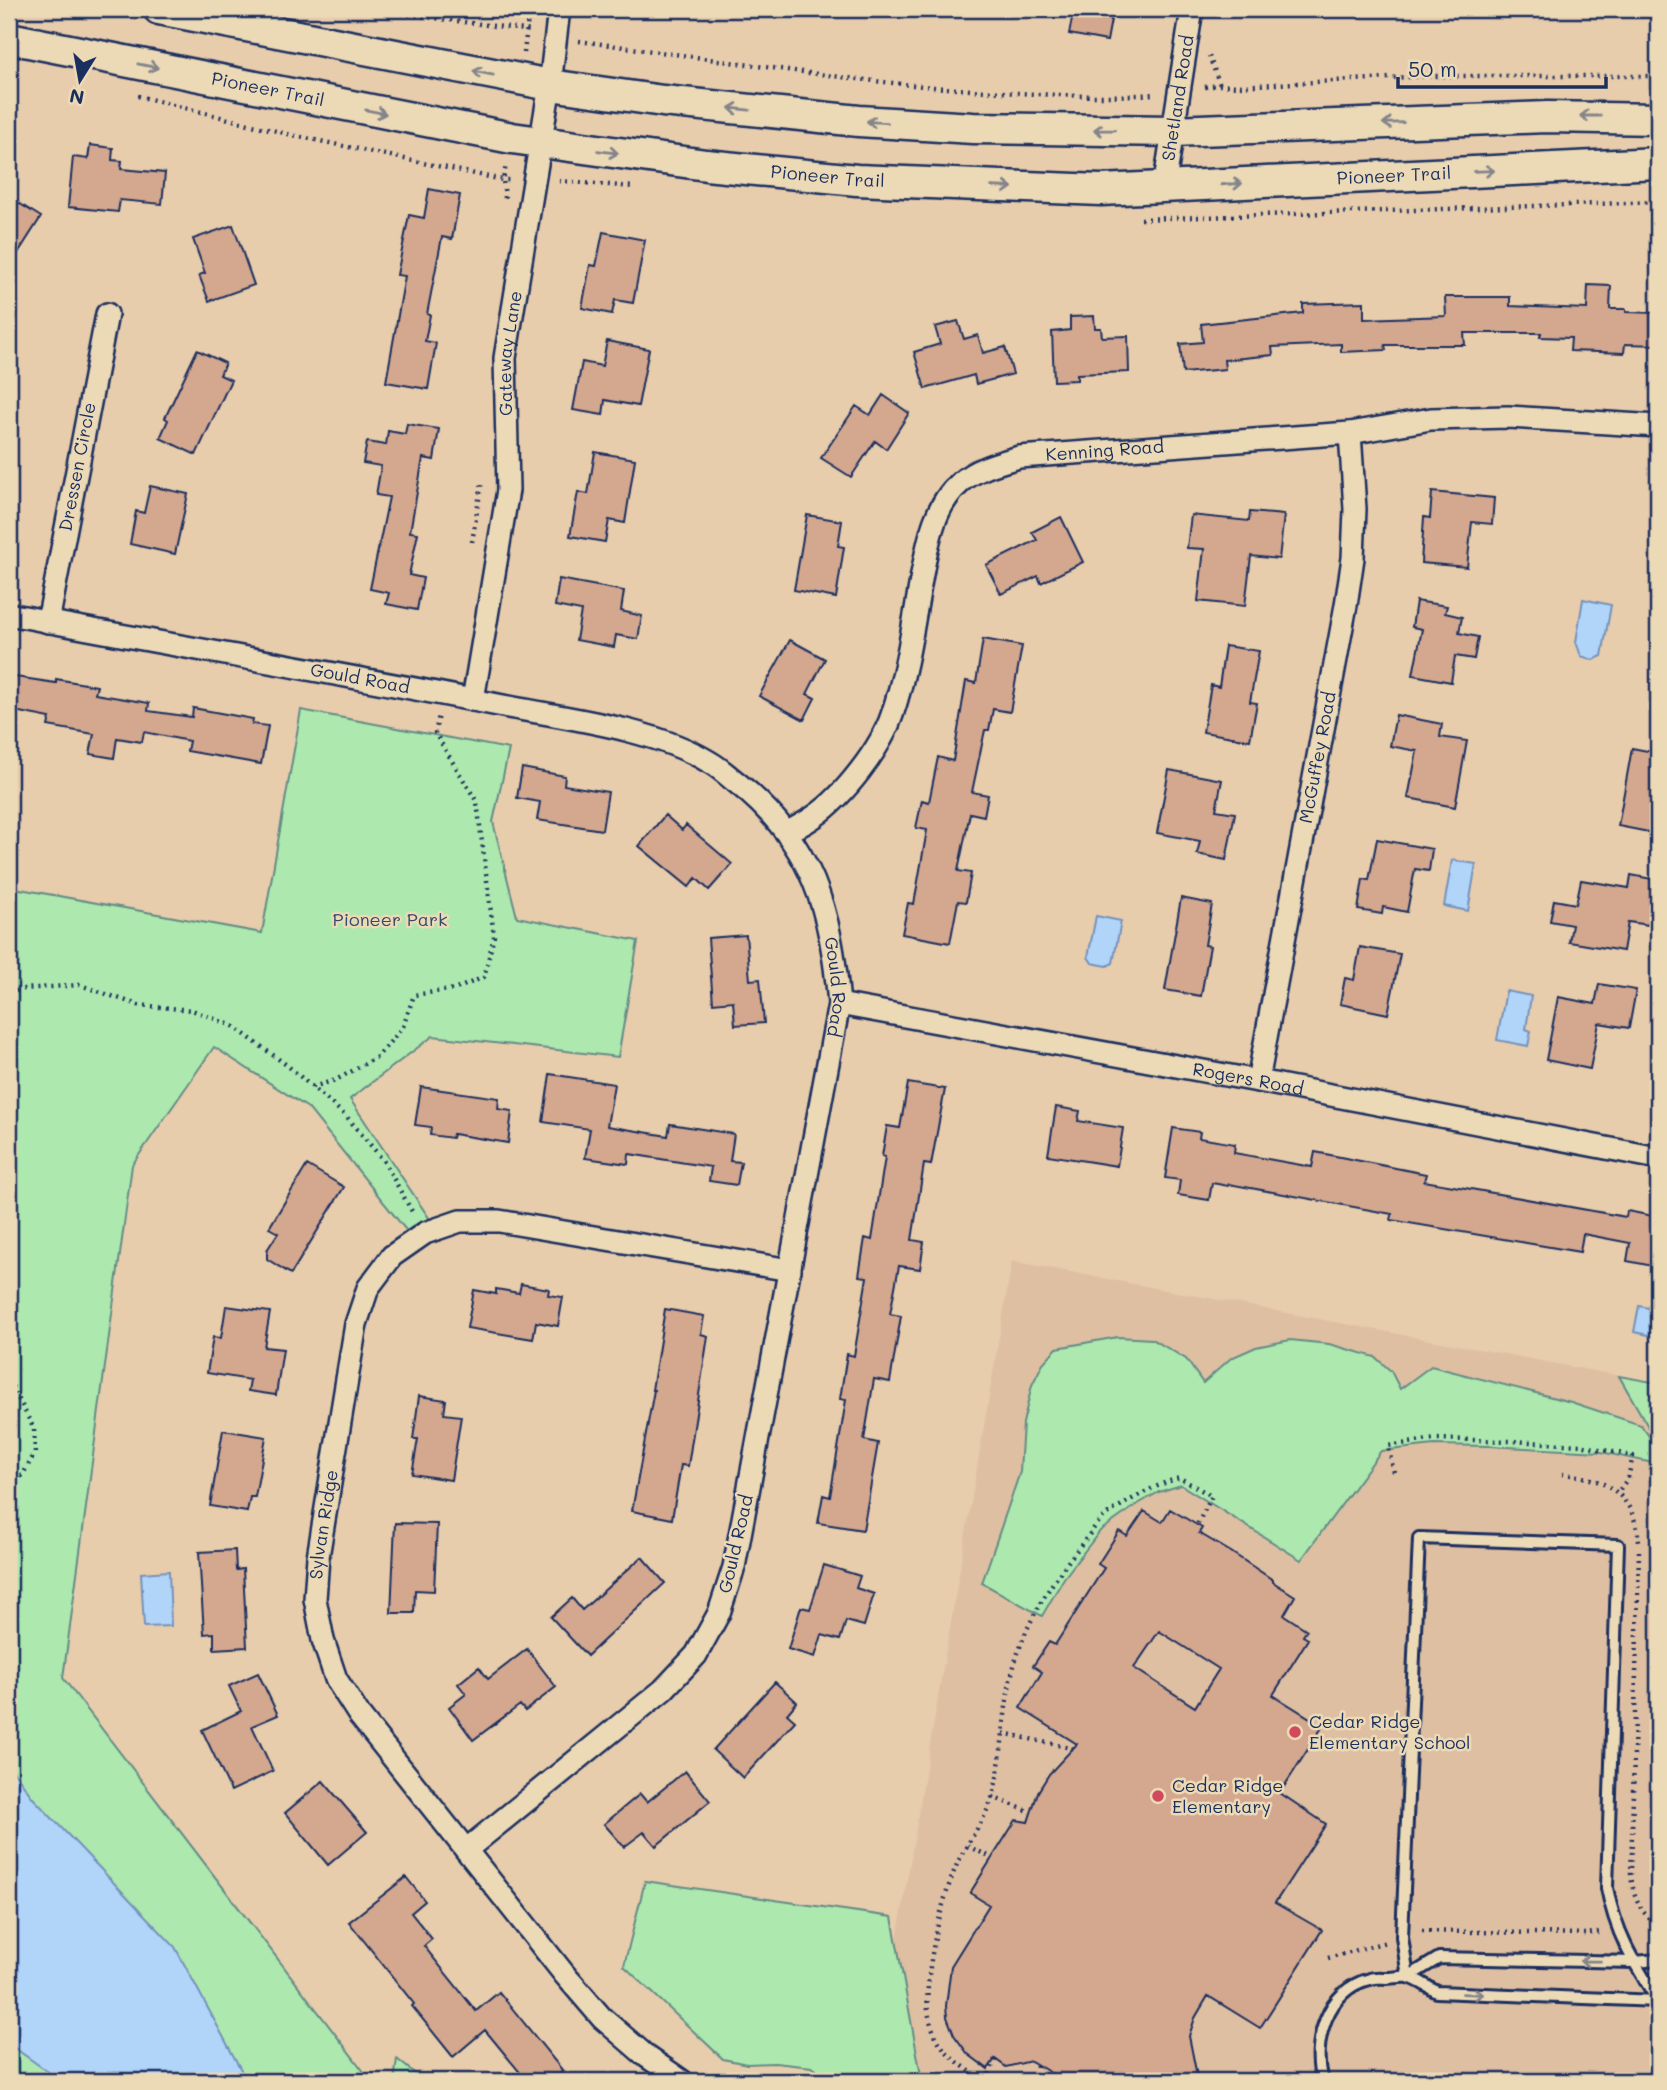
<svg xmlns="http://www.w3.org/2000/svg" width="1667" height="2090" viewBox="0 0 1667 2090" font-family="Mali,sans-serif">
  <rect width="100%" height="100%" fill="#e8cdac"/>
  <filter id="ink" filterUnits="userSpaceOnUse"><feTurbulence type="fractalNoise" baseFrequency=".0143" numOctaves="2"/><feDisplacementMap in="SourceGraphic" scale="14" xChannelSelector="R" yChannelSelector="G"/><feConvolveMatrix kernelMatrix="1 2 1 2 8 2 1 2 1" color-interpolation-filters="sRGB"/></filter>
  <g filter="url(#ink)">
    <path fill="#debfa2" d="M1012,1261l646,122v698h-785z"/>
    <path fill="#ade8ae" stroke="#648c86" stroke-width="2" d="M301,710l208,39 -16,73 24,95 121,24 -20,116 -185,-21 -83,63 81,122 -22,13 -101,-126 -94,-61 -82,118 -69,513 308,403h-362v-1194l253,46z
      M1118,1337l34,2 34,20 17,24 28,-25 25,-11 34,-7 39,4 46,13 16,14 9,18 31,-23 140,36 70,23 17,24v15l-57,-12 -112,-6 -55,-1 -53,6 -80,109 -120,-75 -22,7 -21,12 -38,27 -36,47 -22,38 -60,-33 38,-111 3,-49 9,-38 11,-22 14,-15z
      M1619,1376l39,7v61z
      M645,1881l247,36 30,164h-91l-19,-14 -37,-4 -28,1 -24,-5 -99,-93z
      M397,2059l27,22h-30z"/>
    <path fill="#b1d4f9" stroke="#7592bb" stroke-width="2" d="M1583,599l28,6 -9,51 -9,4 -12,-4 -5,-14z
      M1452,860l24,4 -8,47 -24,-5z
      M1096,916l25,5 -8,42 -6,3 -15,-3 -4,-6z
      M1506,991l25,5 -5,33 5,2 -3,15 -31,-6z
      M1639,1306l19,4v27l-24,-5z
      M169,1571l2,55 -27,1 -3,-54z
      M9,1765l24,33 142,149 72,134h-186l-52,-37z"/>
    <path fill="#d4a78f" stroke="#1b2f5e" stroke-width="2" fill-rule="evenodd" d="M1074,9h39l-6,32 -38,-7z
      M90,145l23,3 -1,12 10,1 -1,8 44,4 -3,31 -42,-4 -2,12 -50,-5 5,-50 15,2z
      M429,189l31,6 -8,44 -10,-2 -15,77 3,1 -5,26 11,2 -8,46 -42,-7 19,-106 -8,-1 12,-60 15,3z
      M9,197l32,20 -32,50z
      M233,225l21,60 -45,16 -10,-26 6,-2 -12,-34z
      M603,232l42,8 -12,63 -18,-3 -3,14 -30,-6 8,-43 6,1z
      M1588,285l23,1 -1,23h16v3l32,1v32l-33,-1 -1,9 -54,-2 1,-13 -31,-1 1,-4h-77l1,12h-80l1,5 -45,2v-8l-69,3 1,8 -49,5 1,9 -42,4 -3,-29 23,-2 -2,-18 102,-11v-9l61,-2v17l82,-3 -1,-19h65v9l77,3z
      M1094,316l1,12h6l1,9 26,-1 1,36 -52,2v6l-23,1 -2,-49 18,-2v-13z
      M958,321l6,18 14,-4 5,18 22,-6 8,27 -37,10 -2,-9 -49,14 -11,-37 26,-8 -5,-17z
      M607,341l42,8 -11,57 -33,-6 -2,15 -30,-5 9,-48 20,4z
      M197,350l28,13 -5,12 11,5 -35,75 -36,-17 8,-18 -3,-2z
      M883,395l26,18 -23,36 -11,-8 -24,36 -30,-19 35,-52 14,9z
      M407,424l32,5 -5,31 -11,-2 -13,74 8,1 -9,42 14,3 -6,32 -31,-6 3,-11 -19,-4 19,-92 -13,-2 5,-29 -18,-3 4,-21 19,3 2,-14 17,3z
      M595,452l40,7 -10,64 -16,-3 -4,22 -35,-6 8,-44 10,2z
      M150,486l38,8 -13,60 -45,-10 6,-33 8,2z
      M1432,492l62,6 -2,26 -20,-2 -5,45 -46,-4 3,-46 6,1z
      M1250,512l34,3 -5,44 -28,-3 -6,50 -47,-5 6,-52 -17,-1 4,-33 58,6z
      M807,515l35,6 -4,25 6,1 -8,51 -42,-8z
      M1061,517l22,45 -42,21 -3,-7 -37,18 -15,-29 51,-25 -5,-8z
      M559,579l65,12 -3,20 21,5 -4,23 -22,-4 -2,12 -38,-7 5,-29 -26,-5z
      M1416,601l31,5 -2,7 17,4 -3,16 19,4 -4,22 -19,-3 -4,26 -38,-7 9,-46 -10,-2z
      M983,639l39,7 -12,66 -17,-3 -4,21h-4l-13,62 16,3 -4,21 -14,-3 -12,58 13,2 -5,29 -8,-1 -8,42 -48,-9 6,-31 6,1 13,-74 -11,-2 6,-28 7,2 9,-45 15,4 13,-80 10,2z
      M790,640l35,19 -18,35 8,4 -11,22 -45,-24z
      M1225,646l34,5 -9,51 7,1 -7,37 -47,-8 8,-47 8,2z
      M9,676l47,7v-4l41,7 -2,8 54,9 -1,8 44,6 1,-9 60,11 -1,5 16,2 -7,38 -74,-13 2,-10 -45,-9 -2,10 -25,-4 -3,20 -24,-4 4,-20 -46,-8 2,-8 -41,-8z
      M1396,715l46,9 -2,13 27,4 -12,66 -47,-9 9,-47 -27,-5z
      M1632,748l26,5v59l-4,21 -36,-7z
      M522,768l43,8 -1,9 44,7 -6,38 -65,-10 3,-18 -23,-4z
      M1169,770l53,10 -6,30 19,3 -9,47 -29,-6 3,-13 -43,-8z
      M665,815l17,15 4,-5 46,39 -23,26 -13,-12 -7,9 -50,-41z
      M1377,839l55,10 -3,22 -14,-2 -8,43 -24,-5 -1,7 -24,-4 5,-31 6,1z
      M1631,875l26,5 -8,45 -21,-3 -5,29 -54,-9 3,-17 -22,-4 4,-21 22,4 5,-24 48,8z
      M1181,898l31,6 -7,41 5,1 -9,50 -36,-6z
      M746,935l4,45 10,-1 4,44 -29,2 -2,-24 -20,2 -5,-65z
      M1360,947l40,7 -12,60 -48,-10 5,-26 9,2z
      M1599,984l37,6 -7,38 -30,-5 -9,46 -44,-9 12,-63 37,7z
      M550,1074l64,10 -7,42 61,10 2,-12 64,10 -4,27 11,1 -4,23 -28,-4 2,-14 -82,-13 -1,10 -43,-6 5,-29 -47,-7z
      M908,1083l37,6 -14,76 -7,-1 -12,76 12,2 -4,27 -21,-3 -9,48 11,2 -11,66 -16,-3 -10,61 14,3 -15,87 -45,-7 5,-28 7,2 16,-97 -6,-1 7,-45 7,2 13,-79 -8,-1 6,-38 7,2 13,-83 -3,-1 5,-30 13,2z
      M421,1087l78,11 -1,11 14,2 -4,32 -55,-9 -1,4 -22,-3 1,-8 -16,-2z
      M1056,1107l24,4 -2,10 45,7 -6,38 -69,-11z
      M1173,1128l27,4 -1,6 36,6 -1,9 78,14 3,-15 111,22 -2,7 47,8 155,28 1,-6 31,6v50l-31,-6 3,-18 -47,-9 -3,18 -189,-32 1,-6 -163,-30 -1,2 -16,-3 -3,17 -31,-5 2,-15 -15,-2z
      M307,1165l37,22 -53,87 -24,-15v-9l11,-17 -9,-5z
      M521,1284l28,5 -1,6 15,2 -5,29 -22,-4 -3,17 -66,-11 7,-38 22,4v-5l23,4z
      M226,1306l44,6 -6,35 19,2 -7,46 -28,-4 2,-11 -43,-7 6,-36 8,1z
      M665,1309l39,7 -3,18 7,2 -20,130 -7,-1 -9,54 -40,-8 22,-121h-2z
      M419,1396l27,4 -2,14 17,2 -10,64 -39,-6 6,-35h-5z
      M223,1430l43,7 -11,60h-5l-3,15 -37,-6z
      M1170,1509l32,19 -3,5 32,19 42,28v2l22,14 -11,19 23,15 -4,6 5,3 -35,56 40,25 -1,3 9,6 -41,64 46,31 -51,79 47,27 -62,98 -52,-32 -13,22 -6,18 9,45h-134l-33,-20 -25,6 -11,-8 -7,10 -20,-15 -14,-19 -7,-18 -1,-11 5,-40 38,-61 -19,-12 46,-73 12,2 10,-30 11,-18 28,-30 -57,-36 22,-36 -9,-6 16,-24 6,3 49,-77 -6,-4 21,-33 8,5 17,-25 18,11zM1159,1631l60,38 -24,38 -61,-39z
      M395,1523l42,1 -3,67 -19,-1 -1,23h-23z
      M235,1550l1,20 7,-1 4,78 -33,2v-16l-10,1 -5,-82z
      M642,1557l23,26 -78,73 -36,-39 21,-19 10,12z
      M824,1565l36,11 -4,12 18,6 -10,32 -18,-5 -6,19 -18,-5 -7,22 -27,-8 13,-42 9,2z
      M527,1649l29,38 -31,24 -5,-6 -47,35 -24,-33 17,-13 -8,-10 21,-17 9,12z
      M258,1673l20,42 -26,11 21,45 -42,20 -29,-61 39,-19 -12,-25z
      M775,1682l22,20 -10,12 8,7 -52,57 -30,-28z
      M685,1771l25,30 -54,45 -12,-14 -20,15 -20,-23 36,-30 7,8z
      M323,1781l44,51 -39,33 -43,-52z
      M406,1877l19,24 -14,12 21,26 -8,7 52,65 23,-19 64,79 -13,10h-23l-42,-51 -32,27 -41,-51 2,-2 -65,-82z"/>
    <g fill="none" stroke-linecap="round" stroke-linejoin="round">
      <g stroke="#1b2f5e" stroke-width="16">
        <path id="lane" d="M1408,1977l-6,-40 17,-399 199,7 -11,343c9,47 26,73 51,113
          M1408,1977l31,-19 195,4 24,-2
          M1322,2081c-11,-38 5,-92 48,-102 5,-2 11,-1 16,-1 7,0 16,-2 22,-1 10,2 21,11 29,15l221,9"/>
      </g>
      <g stroke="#1b2f5e" stroke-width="26">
        <g id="street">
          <path id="s1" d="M1164,188l28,-179"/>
          <path id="s2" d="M9,614c164,32 330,59 494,92 63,12 154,23 208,57 9,5 17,13 25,19 77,60 95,129 103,222l-105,563 -15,46 -23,42 -33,35 -197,160"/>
          <path id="s3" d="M48,622l59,-308"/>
          <path id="s4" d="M473,700l35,-210 -3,-132 45,-273 9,-76"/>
          <path id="s5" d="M788,832c9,-5 19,-10 27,-16 29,-20 66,-68 77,-101 16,-47 22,-98 31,-146 6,-31 12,-65 38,-87 16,-14 38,-19 58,-25l331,-24 81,-14 77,-2 150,9"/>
          <path id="s6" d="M839,1004l419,77 400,77"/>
          <path id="s7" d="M1258,1081l88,-476 7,-47 2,-49 -5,-76"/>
          <path id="s8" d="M682,2081l-36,-25 -44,-38 -37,-43 -206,-260 -23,-36 -13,-39 -8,-41 3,-42 38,-233 12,-36 24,-32 33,-23 35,-12h39l291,49"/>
        </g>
      </g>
      <g stroke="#1b2f5e" stroke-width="35">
        <g id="secondary">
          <path d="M159,9l391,76 113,16 196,20 114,7 199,3 375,-14 111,2"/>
          <path id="s9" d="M9,38l503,100 194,27 151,15 244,10 557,-27"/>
        </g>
      </g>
      <path stroke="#1b2f5e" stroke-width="4.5" stroke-dasharray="2 5" stroke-linecap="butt" d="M367,9l165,22
        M579,41c140,18 280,43 422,51 51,3 102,6 153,2
        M524,53l5,-44
        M1209,56l11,29
        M1205,87l15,-2 19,1 189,-10h230
        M138,96l154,39 211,45h8
        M559,181l75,6
        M505,198l-2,-18 3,-15
        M1141,219l517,-17
        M472,542l10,-61
        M9,993l15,-4 56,-4 58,20 54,5 41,16 55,40 59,51 36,43 31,55
        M312,1087l24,-7 41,-23 26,-30 11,-32 42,-6 28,-12 10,-41 -17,-134 -42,-69 4,-18
        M9,1380l25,49 1,24 -13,23h-13
        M1394,1472l-6,-26 48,-7 76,2 68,4 53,11 -5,22 -10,14
        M1562,1474c45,4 72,20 77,68
        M1639,1551l-8,323c2,23 9,38 27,52
        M1003,1733l72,16
        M992,1797l39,15
        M967,1846l26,12
        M1422,1931l163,3 16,-2
        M1328,1958l58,-16
        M980,2081c-8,-10 -19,-15 -28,-24 -14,-12 -21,-28 -24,-46 -4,-38 15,-121 33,-155 11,-20 25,-38 32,-61 11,-41 9,-84 20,-125 12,-49 41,-92 72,-130 6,-7 12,-18 20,-24 17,-12 55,-34 75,-38l32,18 -15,29
        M987,2081l8,-22
        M1035,2081l2,-17"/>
      <use href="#lane" stroke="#ecdab7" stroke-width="10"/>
      <use href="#street" stroke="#ecdab7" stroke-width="21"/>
      <use href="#secondary" stroke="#ecdab7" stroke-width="30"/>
    </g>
    <defs><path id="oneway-shaft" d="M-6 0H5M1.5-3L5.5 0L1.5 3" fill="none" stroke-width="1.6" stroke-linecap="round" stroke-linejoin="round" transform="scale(1.75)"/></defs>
    <g stroke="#84848a">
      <use href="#oneway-shaft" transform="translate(148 66) rotate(11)"/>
      <use href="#oneway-shaft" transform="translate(483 73) rotate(-169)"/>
      <use href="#oneway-shaft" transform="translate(739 109) rotate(-174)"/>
      <use href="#oneway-shaft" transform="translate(376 112) rotate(11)"/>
      <use href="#oneway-shaft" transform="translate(1590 116) rotate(-180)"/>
      <use href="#oneway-shaft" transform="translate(877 122) rotate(-177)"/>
      <use href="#oneway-shaft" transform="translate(1393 123) rotate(178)"/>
      <use href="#oneway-shaft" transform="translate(1104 130) rotate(-179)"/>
      <use href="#oneway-shaft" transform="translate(608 152) rotate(8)"/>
      <use href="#oneway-shaft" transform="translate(1484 171) rotate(-2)"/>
      <use href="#oneway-shaft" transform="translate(1232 184) rotate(-4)"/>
      <use href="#oneway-shaft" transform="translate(1002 187) rotate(2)"/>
      <use href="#oneway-shaft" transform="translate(1590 1961) rotate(-179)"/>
      <use href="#oneway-shaft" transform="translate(1473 1994) rotate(2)"/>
    </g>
  </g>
  <g fill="#d1495b" stroke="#ecdab7" stroke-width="2.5">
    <circle cx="1295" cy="1732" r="7"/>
    <circle cx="1158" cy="1796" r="7"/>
  </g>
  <g text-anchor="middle" stroke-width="5" stroke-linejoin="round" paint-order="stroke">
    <g font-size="18" fill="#1b2f5e" stroke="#ecdab7">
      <text dy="6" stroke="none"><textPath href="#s9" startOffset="264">Pioneer Trail</textPath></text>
      <text dy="6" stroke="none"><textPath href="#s1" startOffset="91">Shetland Road</textPath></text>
      <text dy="6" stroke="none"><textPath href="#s9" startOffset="1398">Pioneer Trail</textPath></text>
      <text dy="6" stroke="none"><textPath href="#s9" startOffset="831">Pioneer Trail</textPath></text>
      <text dy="6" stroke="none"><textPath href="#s4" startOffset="350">Gateway Lane</textPath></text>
      <text dy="6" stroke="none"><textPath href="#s5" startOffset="556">Kenning Road</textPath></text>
      <text dy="6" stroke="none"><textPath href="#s3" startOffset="158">Dressen Circle</textPath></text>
      <text dy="6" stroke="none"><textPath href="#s2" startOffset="357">Gould Road</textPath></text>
      <text dy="6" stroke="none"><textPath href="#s7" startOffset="329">McGuffey Road</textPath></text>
      <text dy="6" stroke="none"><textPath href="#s2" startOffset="987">Gould Road</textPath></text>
      <text dy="6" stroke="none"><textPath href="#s6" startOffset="416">Rogers Road</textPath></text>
      <text dy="6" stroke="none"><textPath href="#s8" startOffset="691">Sylvan Ridge</textPath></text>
      <text transform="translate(736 1544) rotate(-77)" y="6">Gould Road</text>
    </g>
    <g font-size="18" fill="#314b6a" stroke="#ecdab7">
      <text x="390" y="926">Pioneer Park</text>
    </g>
    <g font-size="18" fill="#1b2f5e" stroke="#ecdab7" text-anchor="start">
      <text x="1309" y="1728">Cedar Ridge<tspan x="1309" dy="21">Elementary School</tspan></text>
      <text x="1172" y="1792">Cedar Ridge<tspan x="1172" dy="21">Elementary</tspan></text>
    </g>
  </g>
  <rect width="1667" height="2090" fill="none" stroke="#ecdab7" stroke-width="35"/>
  <rect x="18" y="18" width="1632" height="2055" fill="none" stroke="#1b2f5e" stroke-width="2.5" filter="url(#ink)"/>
  <g transform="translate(80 80) rotate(191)" stroke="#ecdab7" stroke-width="5" paint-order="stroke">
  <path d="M0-5L12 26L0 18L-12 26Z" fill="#1b2f5e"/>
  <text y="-10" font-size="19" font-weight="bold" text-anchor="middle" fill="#1b2f5e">N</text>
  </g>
  <path d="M1398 77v10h208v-10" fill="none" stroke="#1b2f5e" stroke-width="3.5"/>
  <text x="1408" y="77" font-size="21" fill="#1b2f5e" stroke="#ecdab7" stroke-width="5" paint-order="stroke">50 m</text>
</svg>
